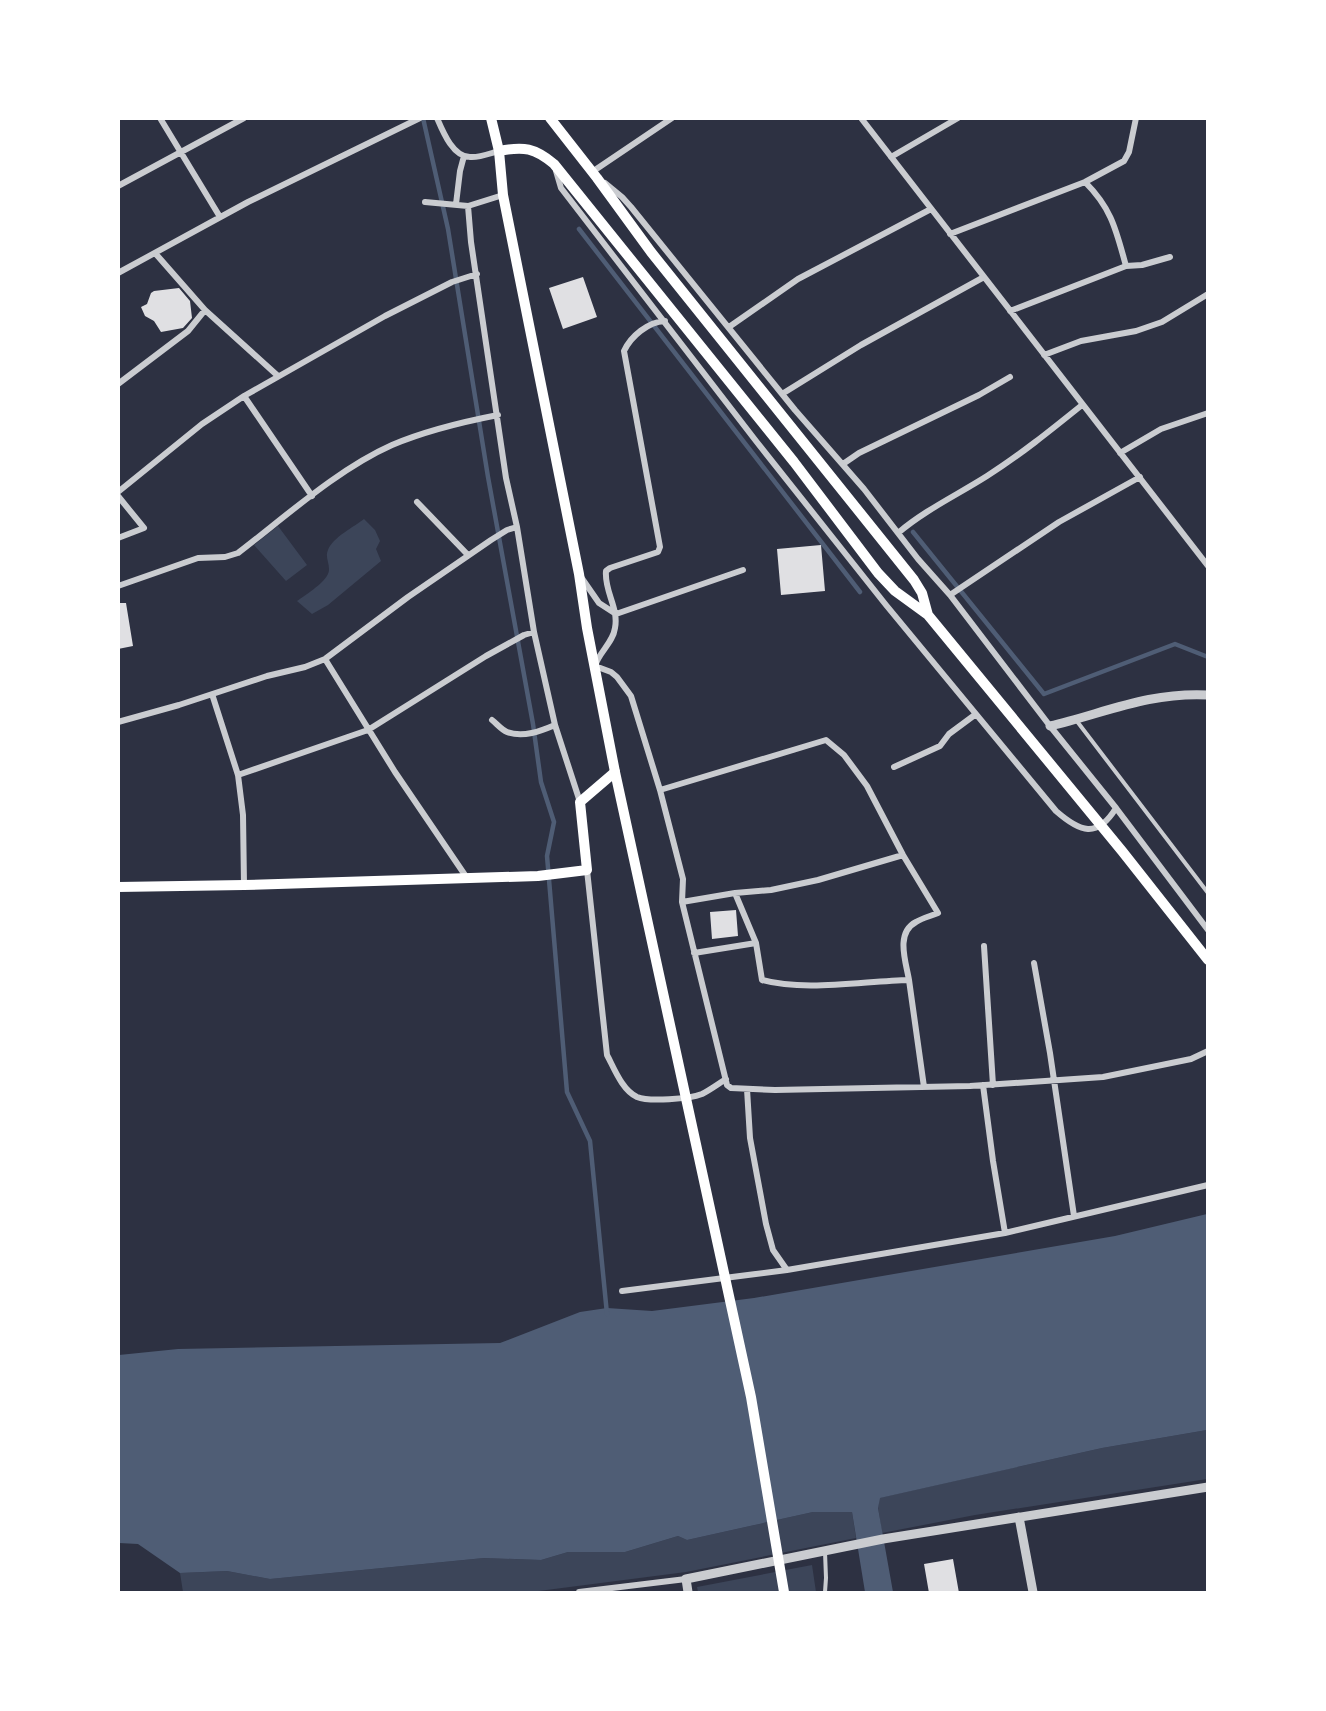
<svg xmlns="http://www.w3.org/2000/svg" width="1326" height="1711" viewBox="0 0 1326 1711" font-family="Roboto,sans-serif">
  <rect width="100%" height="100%" fill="#2d3142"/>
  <path fill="#3c4559" d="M364,519l11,11 5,11 -4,8 5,12 -53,44 -16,9 -15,-13c8,-6 33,-21 32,-32 0,-7 -4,-12 -1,-19 5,-13 26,-23 36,-31z
    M278,526l29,39 -21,16 -32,-36z
    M1207,1430v49l-232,36 -93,18 -4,-26 1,-9 223,-50z
    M813,1512h39l4,26 -170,34 -155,20h-348l-3,-19 47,-2 43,8 214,-21 57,2 27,-8h57l53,-16 9,4z
    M812,1565l4,27h-118l-1,-5z"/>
  <path fill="#4f5d75" d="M1207,1214v216l-105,18 -222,50 -2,10 15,84h-28l-13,-80h-39l-126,28 -9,-4 -53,16h-57l-27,8 -57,-2 -214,21 -43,-8 -47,2 -42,-29 -19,-1v-188l59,-6 322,-6 80,-31 27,-4 45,3 102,-13 361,-62z"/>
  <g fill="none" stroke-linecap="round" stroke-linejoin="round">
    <path stroke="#4f5d75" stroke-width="4.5" d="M423,118l25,111 40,248 45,247 8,58 13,40 -7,34 20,236 23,49 17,173
      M579,229l281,363
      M913,532l131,162 131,-50 33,13"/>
  </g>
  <path fill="#e0e0e3" d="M583,277l14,40 -34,12 -14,-41z
    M179,288l11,13 2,17 -9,10 -22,4 -7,-11 -9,-5 -4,-9 6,-3 4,-11 3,-2z
    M821,545l4,46 -44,4 -4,-46z
    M118,603h8l7,43 -15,3z
    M736,910l2,26 -26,3 -2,-27z
    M953,1559l6,34h-30l-5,-29z"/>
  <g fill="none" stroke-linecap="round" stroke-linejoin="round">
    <path stroke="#caccd0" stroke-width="4" d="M1076,720l132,173
      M825,1552l1,26 -1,14"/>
    <path stroke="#caccd0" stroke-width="6" d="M160,118l60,99
      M437,118c6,14 16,39 33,39 9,1 21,-4 29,-6
      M861,118l347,448
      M891,157l67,-39
      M556,171l5,17 195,253 130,164 170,206c24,21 41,28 60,-3
      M592,172l80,-54
      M605,183l17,14 9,10 164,203 69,79 54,70 32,36 100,131 66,82 92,122
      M118,186l126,-68
      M503,195l-35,11 3,36 35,236 11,49 17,105 21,93 25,77
      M425,202l43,4
      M456,204l4,-33 4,-15
      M950,234l135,-52 39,-21 5,-9 7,-34
      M155,253l50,57
      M1126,266l16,-1 28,-8
      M118,273l130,-71 172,-84
      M1010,311l116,-45c-10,-36 -14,-57 -41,-84
      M665,321c-17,1 -34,15 -41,30l36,196 -2,5 -48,16 -4,3c-2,20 13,37 9,57 -2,15 -16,24 -20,38l16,6 6,5 14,19 29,94 23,89 -1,23 45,183 4,3 44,2 195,-4 133,-9 88,-18 17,-8
      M729,327l69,-48 133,-70
      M1044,355l37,-14 55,-10 26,-9 46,-28
      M118,384l70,-53 17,-21 73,66
      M782,394l79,-49 123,-68
      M244,396l68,100
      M1120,453l41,-24 47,-16
      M843,464l16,-11 120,-58 31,-18
      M118,492l84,-68 42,-28 141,-80 67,-34 25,-8
      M118,496l26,32 -26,10
      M417,502l51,53
      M898,533c27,-23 59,-38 89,-57 33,-21 64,-46 95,-71
      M581,577l18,26 17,11
      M118,586l80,-28 27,-1 13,-4c47,-36 100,-84 154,-108 33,-14 70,-23 106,-30
      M950,595l109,-73 81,-45
      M616,614l127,-44
      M325,659l70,113 72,106
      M212,694l26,81 5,40 1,70
      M492,720c5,4 10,10 15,12 16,6 34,-1 48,-7
      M118,722l61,-17 88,-29 38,-9 20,-8 83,-62 83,-57 16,-10 10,-3
      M894,767l46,-21 9,-12 27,-20
      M238,775l130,-45 118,-74 38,-21 10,-3
      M660,790l166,-50 18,15 23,31 36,69 35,58c-7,3 -16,5 -22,9 -21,11 -10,40 -7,58
      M587,870l20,185c7,13 15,35 30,42 12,5 52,2 65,-3 8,-4 16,-10 24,-15
      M735,893l21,50 6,37c42,12 102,1 147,0l15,107
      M682,902l53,-9 36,-3 47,-10 85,-25
      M984,946l9,139
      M694,953l62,-10
      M1034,963l16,90 24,163
      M983,1085l10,76 12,72
      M747,1089l3,49 16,86 7,26 14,20 218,-37 203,-48
      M622,1291l165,-21
      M579,1592l107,-13"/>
    <path stroke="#caccd0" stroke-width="9" d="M1050,726c55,-13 98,-34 158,-31
      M1019,1517l14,75
      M688,1592l-2,-13 197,-40 325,-52"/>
    <path stroke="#fff" stroke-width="10" d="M118,887l126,-2 294,-9 49,-6 -7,-68 35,-30"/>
    <path stroke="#fff" stroke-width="10" d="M491,118l8,33 4,44 76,379 8,54 28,144 136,625 33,195
      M550,118l47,60 54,74 263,328 8,13 6,22 194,236 86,109
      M499,151c25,-5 36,-3 55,13l240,298 84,111 17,18 33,24"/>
  </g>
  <rect width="1326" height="1711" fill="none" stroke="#ffffff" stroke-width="240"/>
</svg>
